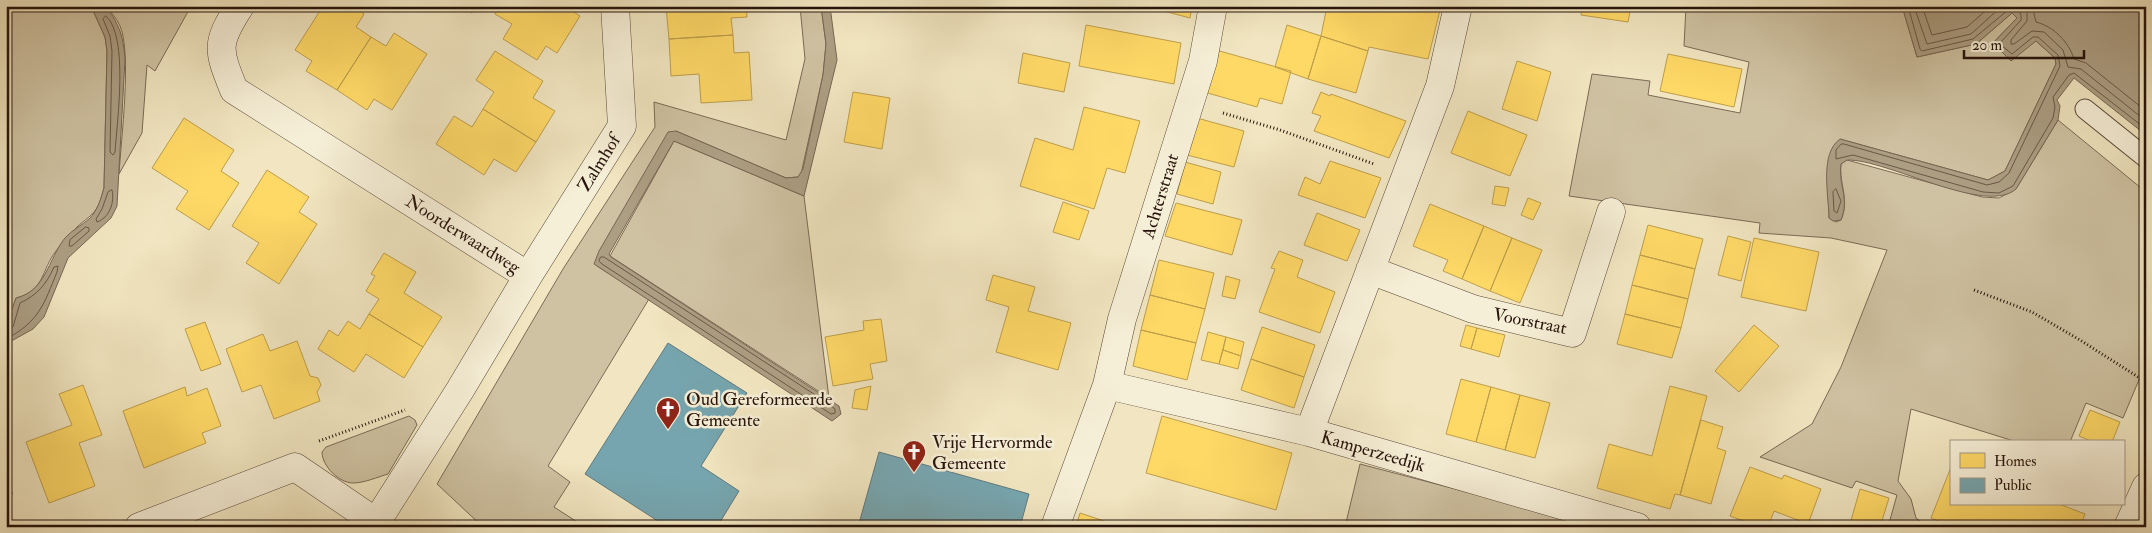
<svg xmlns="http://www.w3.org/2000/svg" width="2152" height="533" viewBox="0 0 2152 533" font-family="'IM FELL Double Pica',serif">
  <rect width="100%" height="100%" fill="#f1e6c1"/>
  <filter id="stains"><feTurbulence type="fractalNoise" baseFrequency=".004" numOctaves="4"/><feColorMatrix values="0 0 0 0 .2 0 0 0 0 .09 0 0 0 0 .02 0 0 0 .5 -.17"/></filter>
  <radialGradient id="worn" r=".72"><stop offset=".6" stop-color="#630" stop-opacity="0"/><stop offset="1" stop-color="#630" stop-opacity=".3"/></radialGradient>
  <path fill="#cfc2a2" stroke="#7b6a56" d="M6,6h85l14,31 2,14 -3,137c-2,6 -3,12 -6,18 -5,10 -14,14 -21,21 -7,7 -15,16 -21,24 -15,19 -11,40 -40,47l-10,29z
    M106,6h81l3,2 -35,63 -8,-6 -5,68 -23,41c2,-34 13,-121 1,-148 -3,-7 -9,-14 -14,-20z
    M800,6h21l5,38 -3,31 -22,99 -3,3 -12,1 -110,-47 -79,135 52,33 -101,167 22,16 -16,25 31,20h-102l-46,-43 126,-215 92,-142 -1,-25 132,38 19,-81z
    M1686,6h216l15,51 59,-13 36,-31 5,5 -24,25 43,-2 19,17 1,6 -51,107 -17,9 -148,-41c-19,21 -11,52 -11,79l7,4 5,-2c9,-21 -2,-35 0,-56l6,-4 135,37 17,1 17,-9 42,-69 88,72v171l-23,55 -37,-15 -16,39h-53l-106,-33 -13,72 13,18 5,19 12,9h-40l9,-32 -41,-14 -4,7 -92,-31 52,-33 29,-57 46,-117 -56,-12 -72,-5 1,-10 -191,-27 23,-122 58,7 -2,14 92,18 9,-51 -65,-16z
    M674,141l130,55 25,202 -219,-142z
    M409,416l6,4 2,5 -29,49c-10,3 -24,9 -35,9 -14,0 -31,-17 -31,-31l4,-5z
    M1360,464l240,63h-255z"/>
  <path fill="#ac9e83" stroke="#776653" d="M91,6h15c14,20 17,29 19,53l-8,147 -6,12 -43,40 -24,59 -11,12 -27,15v-17l10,-29c30,-7 32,-39 49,-60 7,-8 17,-13 24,-19 9,-9 12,-21 15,-31l3,-137 -2,-14z
    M821,6h9l7,54 -33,136 -130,-55 -65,113 2,3 228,149 2,8 -9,7 -238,-157 5,-13 69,-119 8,-1 110,47 12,-1 5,-8 20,-94 3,-31z
    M1902,6h244v129l-72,-57 -17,22 3,6 -2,14 -42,69c-30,27 -129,-30 -169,-29l-6,4c-3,22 9,34 0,56l-8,1 -4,-3c0,-22 -10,-64 11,-79l148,41 17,-9 51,-107 -1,-6 -19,-17 -25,20 -18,-18 24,-25 -5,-5 -36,31 -59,13z"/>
  <path fill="#ffd966" stroke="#be9e4b" d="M323,6h29l12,8 -8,13 15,10 -34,53 -31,-19 6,-10 -17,-11z
    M460,6h17l-5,7z
    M499,6h71l-1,3 11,7 -23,37 -11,-7 -9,14 -34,-21 9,-15 -17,-10z
    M666,6h80l1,11 -16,1 2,17 -64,4z
    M1145,6h47l-2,12z
    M1327,6h114l-13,53 -59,-12 -1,4 -47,-15z
    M1560,6h18v3l-7,3 -6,-1z
    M1582,6h49l-3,16 -47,-7z
    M1086,25l95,18 -7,41 -95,-18z
    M1287,25l34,11 -13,43 -33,-12z
    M394,33l33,21 -35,56 -18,-11 -7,11 -30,-20 34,-53 15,9z
    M733,35l1,18 15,-1 3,48 -51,3 -2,-29 -28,2 -2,-37z
    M1321,36l47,15 -12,42 -48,-14z
    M1216,50l75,21 -9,33 -22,-6 -3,9 -53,-15z
    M495,51l48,30 -10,17 22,13 -19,31 -53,-33 11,-17 -18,-12z
    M1023,53l47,10 -6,29 -46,-9z
    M1668,54l74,15 -8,38 -74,-16z
    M1517,61l34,11 -14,49 -35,-12z
    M853,92l37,6 -8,51 -38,-7z
    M1321,92l9,4 1,-2 75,27 -17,37 -75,-27 7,-15 -9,-3z
    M1084,107l56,14 -15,52 -18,-5 -13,41 -74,-23 15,-48 38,12z
    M483,109l53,33 -20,30 -22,-13 -10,16 -48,-31 18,-28 18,11z
    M1468,111l59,24 -17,41 -59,-23z
    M184,118l50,32 -13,21 18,12 -30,47 -33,-21 12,-18 -36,-23z
    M1197,118l47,13 -10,36 -47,-12z
    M1330,161l51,17 -16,40 -67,-23 7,-18 15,7z
    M1185,162l36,10 -8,32 -36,-10z
    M267,170l42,27 -10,15 18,12 -38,60 -33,-21 13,-20 -27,-17z
    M1495,186l14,2 -4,18 -13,-2z
    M1528,198l13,5 -8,17 -12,-5z
    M1063,202l26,9 -10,29 -26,-8z
    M1176,203l66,17 -10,35 -67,-19z
    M1430,204l54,22 -22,53 -19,-8 5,-11 -35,-14z
    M1317,213l43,17 -13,31 -43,-16z
    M1648,225l55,14 -8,30 -55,-14z
    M1484,226l28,12 -22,53 -28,-12z
    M1728,236l23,6 -10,39 -23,-6z
    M1512,238l30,12 -22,53 -30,-12z
    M1754,238l65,14 -13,59 -65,-14z
    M1279,251l24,9 -6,17 38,15 -15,41 -61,-21 16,-43 -4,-1z
    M384,253l32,19 -12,21 38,24 -19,30 -54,-33 10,-15 -13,-8 9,-15 -4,-2z
    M1640,255l55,14 -7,30 -56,-14z
    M1159,260l55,13 -9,36 -55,-14z
    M993,275l42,12 -7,24 43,12 -13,47 -62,-18 13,-45 -23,-7z
    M1226,276l14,4 -5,19 -13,-3z
    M1632,285l56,14 -7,29 -56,-14z
    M1150,295l55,14 -9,34 -55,-13z
    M369,314l54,33 -19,31 -38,-24 -12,18 -36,-23 11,-19 9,6 10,-15 12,8z
    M1625,314l56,14 -9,30 -55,-14z
    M881,319l6,42 -17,3 3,15 -40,7 -8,-49 39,-7 -1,-9z
    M205,322l16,42 -20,7 -16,-42z
    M1466,325l11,3 -6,21 -11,-3z
    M1754,325l25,21 -40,46 -24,-21z
    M1262,327l53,18 -11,32 -53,-18z
    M1477,328l28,7 -6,22 -28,-8z
    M1141,330l55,13 -9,37 -54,-14z
    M1208,332l18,5 -7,27 -18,-4z
    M263,334l7,17 27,-10 13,35 8,2 3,7 -4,7 3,9 -46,18 -13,-34 -19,7 -16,-43z
    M1226,337l18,5 -3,14 -18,-6z
    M1223,350l18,6 -3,13 -19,-5z
    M1251,359l53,18 -10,31 -53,-18z
    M1461,379l30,8 -15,55 -30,-8z
    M83,385l19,50 -23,8 16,43 -46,17 -23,-61 46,-17 -13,-31z
    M871,386l-4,24 -15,-2 3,-18z
    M1670,386l37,10 -27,99 -5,-1 -5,15 -73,-21 12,-44 43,12z
    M185,387l2,9 20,-8 14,38 -19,7 4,10 -62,25 -21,-57z
    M1491,387l29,8 -15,55 -29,-8z
    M1520,395l30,8 -15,55 -30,-8z
    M2090,410l30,12 -8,20h-19l-14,-6z
    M1162,416l130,37 -16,57 -130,-37z
    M1701,420l22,7 -6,21 9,3 -15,53 -31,-9z
    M1750,467l32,12 2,-4 37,14 -13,35 -34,-13 -6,16h-8l-30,-11z
    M1951,467v37h108l26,10 -5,13h-128l-21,-9z
    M6,477l7,17 -7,3z
    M1860,489l29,9 -9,29h-21l-9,-3z
    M1080,513l36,12 -1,2h-39z"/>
  <path fill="#76a5af" stroke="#5e797e" d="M668,343l79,50 -46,73 38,25 -22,36h-44l-7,-5 -2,3 -79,-51z
    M879,452l150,42 -9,33h-162z"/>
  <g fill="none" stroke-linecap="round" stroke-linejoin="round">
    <path stroke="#6a5847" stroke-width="1" d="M1908,6l12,43 2,2 51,-12 35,-29 6,-1 7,5v6l-20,22v3l11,9 21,-17h5l20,18 2,11 -51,107 -10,9 -12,3 -143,-41h-3l-5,6v9l17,-4 130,37 16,1 14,-7 40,-68 2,-11 -2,-10 16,-22 5,-2 72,56
      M1914,6l13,38 44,-10 31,-28
      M1922,6l10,29 35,-8 24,-21
      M2021,6l6,7v8l-16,19v4h3l18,-13 12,1 19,18 5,17 13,2 65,52
      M2032,6l4,16c17,4 33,20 38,37l12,4 60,48
      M106,16c23,20 11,106 9,136l-2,3 -3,-3 2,-101 -2,-15 -7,-17z
      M1836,189l5,12 -4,12 -3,-2 -1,-19z
      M112,190c3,13 -3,28 -15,32l-1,-3 6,-10 6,-17z
      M86,227l3,1v3l-17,15h-3l1,-6z
      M601,257h3l222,145 9,7v4l-4,1 -229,-150 -3,-3z
      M6,330l7,-3 7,-24c17,-8 26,-18 34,-36l4,-1 -1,6c-13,32 -18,50 -51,67"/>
    <g stroke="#5a4838" stroke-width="21">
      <path id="service" d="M2085,109l61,49"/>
    </g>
    <g stroke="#5a4838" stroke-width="29">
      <path id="minor" d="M240,6c-25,38 -22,44 -6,84l294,186 -68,114 -83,131
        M1370,270l103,39 99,24 39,-121
        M528,276l94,-150 -7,-120
        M1107,385l202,47 328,95
        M1309,432l131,-346 18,-80
        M139,527l156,-60 88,60
        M1055,527l52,-142 15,-66 81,-258 10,-55
        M2128,527l18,-40"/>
    </g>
    <path stroke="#27130b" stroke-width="3" stroke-dasharray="1 2.5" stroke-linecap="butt" d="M1223,113l57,17 94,34
      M1974,290l58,22 48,28 66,42
      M319,441l86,-31"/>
    <use href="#service" stroke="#f6efd7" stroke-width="19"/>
    <use href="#minor" stroke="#f6efd7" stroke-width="28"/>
  </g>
  <defs>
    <g id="church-pin" transform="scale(1.25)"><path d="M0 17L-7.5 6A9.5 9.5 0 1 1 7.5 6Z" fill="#8f2418" stroke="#f6efd7"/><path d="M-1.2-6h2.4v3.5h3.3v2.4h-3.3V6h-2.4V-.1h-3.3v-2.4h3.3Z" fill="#fff"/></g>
  </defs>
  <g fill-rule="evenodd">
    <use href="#church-pin" x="668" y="409"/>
    <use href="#church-pin" x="914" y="452"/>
  </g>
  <g text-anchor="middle" stroke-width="5" stroke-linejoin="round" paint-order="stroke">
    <g font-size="18" fill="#27130b" stroke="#f6efd7">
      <text transform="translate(599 163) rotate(-58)" y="6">Zalmhof</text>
      <text transform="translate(1160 196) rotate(-73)" y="6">Achterstraat</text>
      <text transform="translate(463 234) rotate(32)" y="6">Noorderwaardweg</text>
      <text transform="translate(1530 321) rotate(11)" y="6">Voorstraat</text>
      <text transform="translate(1373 451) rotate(16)" y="6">Kamperzeedijk</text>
    </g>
    <g font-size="18" fill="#27130b" stroke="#f6efd7" text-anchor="start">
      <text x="686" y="405">Oud Gereformeerde<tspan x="686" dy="21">Gemeente</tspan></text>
      <text x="932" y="448">Vrije Hervormde<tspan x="932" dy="21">Gemeente</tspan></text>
    </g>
  </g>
  <rect width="2152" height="533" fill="none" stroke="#f1e6c1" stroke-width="25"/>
  <rect x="8" y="8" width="2137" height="518" fill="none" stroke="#27130b" stroke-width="2.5"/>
  <rect x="12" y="12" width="2127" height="508" fill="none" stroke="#27130b"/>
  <rect x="1950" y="440" width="175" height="65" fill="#f6efd7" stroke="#a39785"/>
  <rect x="1960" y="453" width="25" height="15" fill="#ffd966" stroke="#a39785"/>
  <text x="1994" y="466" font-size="15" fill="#27130b">Homes</text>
  <rect x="1960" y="478" width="25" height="15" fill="#76a5af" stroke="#a39785"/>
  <text x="1994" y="490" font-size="15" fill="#27130b">Public</text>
  <path d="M1964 50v8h120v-8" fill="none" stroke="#27130b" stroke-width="2.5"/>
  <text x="1972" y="50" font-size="15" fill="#27130b" stroke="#f6efd7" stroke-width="4" paint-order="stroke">20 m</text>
  <rect width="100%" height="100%" filter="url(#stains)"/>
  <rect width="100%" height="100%" fill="url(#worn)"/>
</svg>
